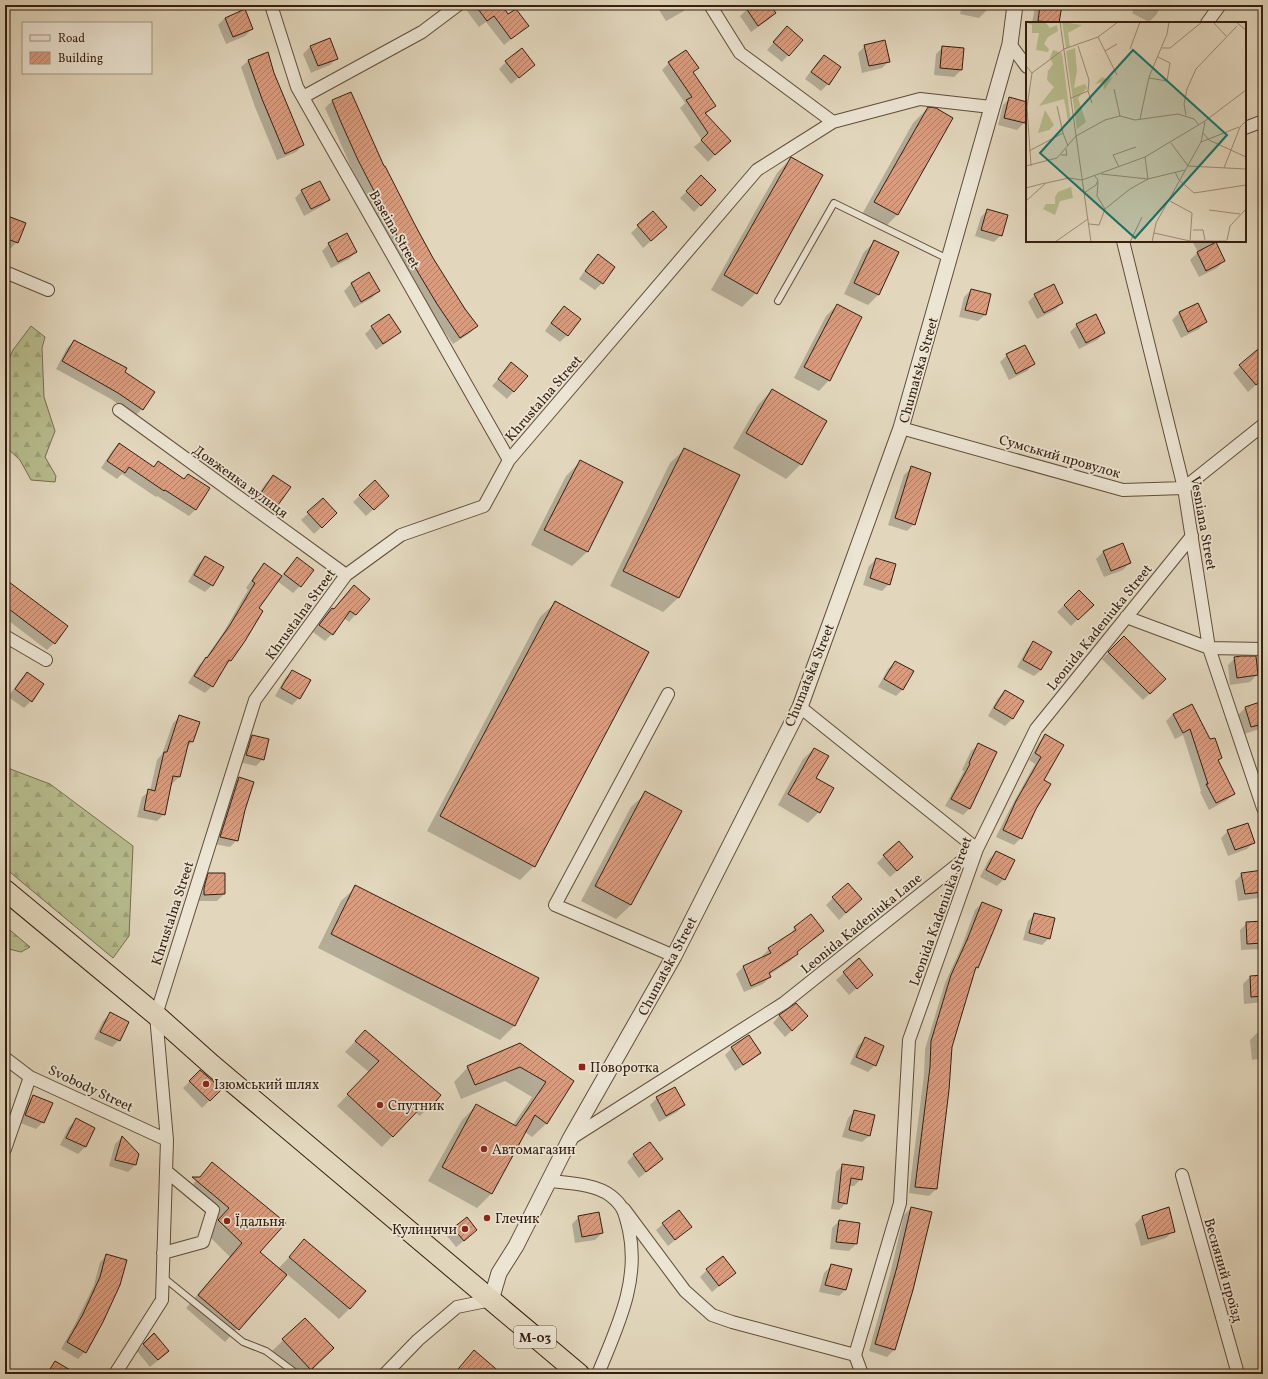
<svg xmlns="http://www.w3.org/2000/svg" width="1268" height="1379" viewBox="0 0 1268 1379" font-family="Vollkorn,serif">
  <defs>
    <pattern id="forest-firs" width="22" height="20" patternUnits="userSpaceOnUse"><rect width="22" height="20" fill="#b7bd8e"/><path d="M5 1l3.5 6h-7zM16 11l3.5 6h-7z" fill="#9ea279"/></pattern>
    <pattern id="building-hatch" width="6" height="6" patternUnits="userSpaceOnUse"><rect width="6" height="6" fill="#db9c7e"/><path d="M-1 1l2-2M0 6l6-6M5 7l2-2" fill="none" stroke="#b27f66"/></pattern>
  </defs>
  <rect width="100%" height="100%" fill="#e2d7bd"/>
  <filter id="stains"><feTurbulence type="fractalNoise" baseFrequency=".005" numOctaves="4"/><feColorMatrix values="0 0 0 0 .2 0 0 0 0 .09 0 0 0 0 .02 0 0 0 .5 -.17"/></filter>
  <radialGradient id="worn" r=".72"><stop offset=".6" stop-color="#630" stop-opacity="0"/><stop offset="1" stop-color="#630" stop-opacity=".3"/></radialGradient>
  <path fill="url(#forest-firs)" stroke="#766e4e" d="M31,326l14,11 -3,11 2,49 11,34 -10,26 11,19 -1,6 -24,-2 -11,-20 -15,-14v-78l8,-18z
    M5,767l45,17 83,62 -4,90 -16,22 -108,-90z
    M5,926l25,21 -9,5 -16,-4z"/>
  <path fill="#0003" d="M474,5h26l8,11 19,10 -23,19 -18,-23 -7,5 -12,-16z
    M656,5h33l-5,6 -18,10z
    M752,5h17l6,8 -7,7 -17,12 -11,-16z
    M962,5h26l-2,6 -7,7 -19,-4z
    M1038,5h23l-3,18h-26l3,-15z
    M1136,5h26l-6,10 -7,7 -17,-9z
    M225,18l27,11 -7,7 -19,8 -8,-19z
    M781,34l7,21 -6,7 -15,-12z
    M329,40l8,18 -7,7 -19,8 -8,-19 7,-7z
    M865,46l24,15 -7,7 -20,5 -4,-20z
    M943,47l18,23 -7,7 -20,-2 2,-21z
    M824,56l16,12 -12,16 -7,7 -16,-12 12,-16z
    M248,61l25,12 30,72 -7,7 -19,8 -22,-53 -14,-40z
    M506,62l28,2 -23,20 -12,-15z
    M669,63l28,5 -4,5 22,33 -10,9 24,26 -21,21 -14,-15 8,-7 -22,-32 5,-5 -23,-33z
    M351,93l33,75 48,91 45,67 -7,7 -17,11 -23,-33 -33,-55 -46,-89 -26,-59 7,-7z
    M1010,98l17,5v8l-3,12 -7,7 -19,-5 5,-20z
    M928,108l24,10 -55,97 -14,14 -22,-13 52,-93z
    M791,158l-35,135 -14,14 -31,-17 66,-117z
    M701,177l14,13 -21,22 -14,-14z
    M302,191l27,8 -7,7 -18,10 -9,-18z
    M988,210l13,25 -7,7 -19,-6 6,-19z
    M653,212l6,22 -16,14 -12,-15z
    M5,217l12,25 -7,7 -5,-2z
    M1192,241h22l10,20 -7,7 -18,9 -9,-17 8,-8z
    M874,242l5,52 -11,11 -24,-11 20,-42z
    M329,244l27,8 -7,7 -18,9 -9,-17z
    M598,255l16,12 -12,16 -7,7 -16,-11 12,-17z
    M369,274l10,17 -7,7 -18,10 -10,-17 7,-7z
    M971,290l14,25 -7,6 -19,-4 5,-20z
    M1035,295l27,8 -7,7 -18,9 -9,-17z
    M1197,304l9,18 -7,7 -18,9 -9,-18 7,-7z
    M837,305l-8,75 -10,11 -25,-13 32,-62z
    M564,307l3,28 -7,7 -15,-11 12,-17z
    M1077,325l27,8 -7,7 -18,9 -9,-17z
    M372,327l28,5 -7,6 -17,12 -11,-16z
    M74,341l50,31 18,37 -7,7 -24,-17 -55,-30 11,-21z
    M1025,346l9,18 -7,7 -18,9 -9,-18 7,-7z
    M1260,349l3,3v27l-15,13 -15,-19z
    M511,364l16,12 -20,23 -15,-13z
    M772,390l53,31 -24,43 -15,15 -53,-31 25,-43z
    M119,444l77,65 -7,7 -32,-20 -1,1 -34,-23 -5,5 -16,-11 11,-17z
    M685,449l53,26 -60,123 -15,14 -53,-26 60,-123z
    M580,462l42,21 -35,69 -15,14 -41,-21 35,-69z
    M911,468l3,56 -7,7 -19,-6 16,-50z
    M273,476l5,28 -7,7 -17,-11 12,-17z
    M375,481l13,15 -22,20 -13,-14z
    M323,499l13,14 -22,21 -13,-14z
    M1122,544l7,19 -6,7 -19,7 -8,-18 7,-7z
    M205,557l7,28 -7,7 -17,-10 10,-18z
    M297,558l16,13 -13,15 -7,7 -16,-12 -20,28 -27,52 -7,7 -11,18 -7,7 -17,-10 11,-18 6,-6 18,-26 25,-43 -2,-2 11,-16 7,-7 17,11z
    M876,559l13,25 -7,7 -19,-6 6,-19z
    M5,580l49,63 -7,7 -42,-32z
    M1079,591l13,14 -21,21 -14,-14z
    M347,594l22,5 -20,23 -5,-4 -12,16 -7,7 -12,-9 12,-16 7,-7 1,1z
    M555,603l-21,263 -14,14 -93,-49 113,-214z
    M1124,638l41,41 -22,21 -41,-41z
    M1034,642l7,28 -7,6 -17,-9 10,-18z
    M5,652l3,2 -3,4z
    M1235,658l22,17 -7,7 -20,3 -2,-20z
    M895,662l8,27 -7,7 -18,-9 10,-18z
    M292,671l7,27 -7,7 -17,-9 10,-18z
    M27,673l4,28 -7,7 -16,-11 12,-17z
    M1005,691l17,10 -10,18 -7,7 -17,-10 10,-18z
    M1263,702v26l-19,6 -6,-19 7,-7z
    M1173,714l37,27 11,17 -3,3 16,33 -7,6 -18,10 -9,-18 1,-1 -18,-56 -8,4 -9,-18z
    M180,716l12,26 -6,6 -7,29 -7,7 -1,-1 -7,31 -7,7 -20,-4 5,-20 8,-6 7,-31 5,-6 11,-31z
    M1046,735l-4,45 -7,29 -14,29 -7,7 -18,-8 14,-28 25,-45 -6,-4 10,-18z
    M252,736l11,23 -7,7 -17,-4 6,-19z
    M978,745l-8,63 -7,7 -18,-9 19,-35 -2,-1 9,-19z
    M814,749l1,30 4,33 -11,11 -30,-18 25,-46z
    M1263,757v17l-5,-11z
    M239,778l5,32 -7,30 -7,7 -16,-3 18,-59z
    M646,793l-15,112 -15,14 -35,-18 50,-94z
    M1228,831l26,11 -7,7 -19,7 -7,-18z
    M996,852l8,27 -7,7 -17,-9 9,-18z
    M884,856l21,8 -15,13 -13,-14z
    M209,874l15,20 -7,7h-20l5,-20z
    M1242,874l21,6v12l-5,6 -20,3 -3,-20z
    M356,887l182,92 -24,47 -14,14 -182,-92 23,-47z
    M833,898l28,1 -22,21 -13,-15z
    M982,903l19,8 -24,57 -3,2 -23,77 -3,43 -12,99 -7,7 -20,-3 15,-118 1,-26 20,-66 16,-35 14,-38z
    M1035,914l14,24 -7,7 -19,-5 5,-19z
    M1263,922v25l-2,2 -20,1 -1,-20 7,-7z
    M795,928l28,3 -27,22 1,1 -7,7 -21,14 1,2 -7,7 -19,8 -8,-18 7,-7 20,-9 -1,-2 7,-7 20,-13z
    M859,960l6,21 -16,14 -13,-15z
    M1263,976v26l-19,2 -1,-20 7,-7z
    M796,1004l4,19 -15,14 -12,-14 6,-7z
    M110,1014l18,8 -9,18 -7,7 -18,-8 9,-18z
    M365,1031l75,64 -20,21 -5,-4 -33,35 -45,-41 32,-34 -24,-20z
    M1263,1032v26l-11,2 -2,-20 7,-7z
    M865,1039l10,26 -7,7 -18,-8 8,-18z
    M520,1044l52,37 -25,42 -15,14 -7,-5 -34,62 -14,14 -49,-27 34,-61 15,-15 36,20 19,-28 -27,-16 -44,18 -7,-17 14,-15z
    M732,1048l27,5 -7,7 -17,11 -10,-16z
    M200,1071l21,18 -19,19 -19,-20z
    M33,1096l10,26 -7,7 -18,-7 8,-19z
    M657,1098l27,7 -7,7 -18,10 -9,-17z
    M855,1111l14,25 -7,6 -20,-5 6,-19z
    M76,1120l18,8 -9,19 -7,7 -18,-9 9,-18z
    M122,1137l13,28 -7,7 -19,-6 6,-22z
    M634,1155l28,3 -23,20 -12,-16z
    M212,1163l47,90 19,16 27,-29 45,68 -11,11 -52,-45 -62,68 -39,-34 44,-51 -24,-24 11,-12 -33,-27z
    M843,1165l18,14 -7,7h-5l-3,17 -7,7 -8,-1 5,-37z
    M911,1208l1,82 -18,60 -7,7 -18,-6 21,-77 14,-59z
    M1168,1209l5,22 -7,7 -25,8 -6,-22 7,-7z
    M579,1217l23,16 -7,7 -20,3 -3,-19z
    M839,1221l17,23 -7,7 -19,-2 2,-21z
    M663,1224l28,3 -23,19 -12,-16z
    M454,1229l15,8 -13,10 -9,-11z
    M5,1250l3,1 -3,10z
    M107,1255l-22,97 -7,7 -17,-10 14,-25 19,-39 6,-23z
    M831,1266l15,23 -7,7 -20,-4 5,-19z
    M707,1270l28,3 -23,19 -12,-15z
    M305,1319l17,40 -17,15h-11l-22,-23z
    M154,1335l7,23 -11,9 -13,-16z
    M56,1362l15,12h-25z"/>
  <path fill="url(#building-hatch)" stroke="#351f0f" d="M475,5h33l-4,3 4,6 8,-5 13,17 -18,13 -17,-23 -7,5z
    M744,5h26l6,8 -18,13z
    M1040,5h22l-3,18 -21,-2z
    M245,9l8,20 -20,8 -8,-19z
    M787,26l16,14 -14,16 -16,-14z
    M330,38l8,21 -20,7 -8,-20z
    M885,40l5,22 -21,4 -5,-21z
    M942,46l22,2 -2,22 -22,-2z
    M522,48l13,17 -16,13 -14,-17z
    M686,50l13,18 -6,4 23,34 -11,7 26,28 -16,14 -14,-15 7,-7 -22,-33 6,-3 -24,-35z
    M268,52l6,21 30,72 -19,9 -23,-55 -14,-39z
    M824,55l17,12 -12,18 -18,-13z
    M351,92l33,74h1l29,57 19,35 32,51 13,17 -18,12 -23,-34 -33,-55 -46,-89 -18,-40 -8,-20z
    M1009,97l18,5v13l-2,8 -21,-5z
    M928,107l8,1 17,10 -55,97 -24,-13z
    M791,157l32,18 -66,119 -33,-19z
    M701,175l15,15 -15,16 -15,-15z
    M320,181l10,19 -19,9 -10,-19z
    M987,209l21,6 -6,21 -21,-6z
    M653,211l14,16 -16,14 -14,-16z
    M5,215l21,8 -8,20 -13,-5z
    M347,233l10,19 -19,10 -10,-19z
    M874,240l25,12 -20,43 -25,-12z
    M1216,242l9,19 -19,10 -9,-19z
    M598,254l17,13 -12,17 -18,-13z
    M369,272l11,19 -19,11 -10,-19z
    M1054,284l9,19 -19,10 -10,-19z
    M971,289l20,5 -5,21 -21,-5z
    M1198,303l9,19 -19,10 -9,-20z
    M837,304l25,13 -32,64 -26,-14z
    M564,306l17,13 -13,17 -17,-13z
    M389,314l12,18 -18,12 -12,-18z
    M1096,314l9,19 -19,10 -10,-19z
    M74,340l53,28 -2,4 30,20 -12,18 -25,-17 -56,-32z
    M1025,345l10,19 -19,10 -10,-20z
    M1263,345v34l-7,6 -17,-20z
    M511,362l17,14 -14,16 -16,-13z
    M772,389l55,32 -25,44 -56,-32z
    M119,443l35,24 4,-6 26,18 4,-5 22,14 -14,22 -31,-20 -1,1 -35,-24 -4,6 -18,-12z
    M684,448l56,27 -61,123 -56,-27z
    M580,460l43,22 -35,70 -44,-22z
    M911,466l20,7 -16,52 -20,-7z
    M273,475l18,12 -13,18 -17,-12z
    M375,480l14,16 -15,14 -15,-15z
    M323,498l14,15 -15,15 -15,-16z
    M1123,543l8,20 -20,8 -8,-20z
    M205,556l19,11 -11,19 -19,-11z
    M297,557l17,13 -13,17 -17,-13z
    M876,558l20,6 -6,21 -20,-7z
    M264,563l18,13 -23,32 4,3 -18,30 -14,20 -2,-1 -16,27 -19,-11 12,-19 1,1 23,-33 25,-42 -3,-2z
    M5,579l63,47 -13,18 -50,-38z
    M354,585l16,14 -14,16 -6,-4 -17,24 -14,-10 13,-17 2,1z
    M1079,590l15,15 -16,15 -14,-15z
    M555,601l94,51 -114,215 -95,-51z
    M1124,636l42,43 -16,15 -42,-42z
    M1033,641l19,11 -11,18 -18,-10z
    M1241,656h15l2,19 -21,3 -3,-21z
    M895,661l19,10 -11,19 -19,-11z
    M292,670l19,10 -11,19 -19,-11z
    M27,672l17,12 -12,18 -17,-13z
    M1005,690l19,11 -11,18 -19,-11z
    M1263,701v23l-12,3 -6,-20z
    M1192,704l18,35 5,-1 7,20 -4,2 17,34 -19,9 -10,-19h2l-18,-55 -7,4 -10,-19z
    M179,715l21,7 -7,20 -4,-1 -9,36 -7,-1 -8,39 -21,-5 4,-21 7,2 9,-39h3z
    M1045,734l19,11 -20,35 7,4 -15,25 -14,30 -19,-9 13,-29 25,-44 -6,-4z
    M252,735l17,4 -5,21 -18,-5z
    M978,743l19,9 -27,57 -19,-10 19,-35 -1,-1z
    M814,748l15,8 -13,22 18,10 -14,25 -32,-19z
    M239,777l15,5 -9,28 -7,31 -18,-4z
    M645,791l37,20 -51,94 -36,-19z
    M1248,823l7,20 -20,7 -8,-20z
    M899,841l14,16 -16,14 -14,-16z
    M996,851l19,9 -10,20 -19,-10z
    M1263,870v22l-18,2 -4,-21z
    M208,873h17v21l-21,1v-7z
    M848,883l14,16 -16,14 -14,-16z
    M355,885l184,93 -24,48 -184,-92z
    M982,902l20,8 -24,58 -2,-1 -24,80 -3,43 -12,99 -22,-2 15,-120 1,-26 20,-66 16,-35z
    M1034,913l21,5 -5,21 -21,-6z
    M811,914l13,17 -27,21 1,2 -29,19 2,4 -20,9 -8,-20 28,-13 -3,-5 28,-18 -2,-3z
    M1263,921v22l-16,1 -1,-22z
    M859,958l14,17 -16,14 -14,-17z
    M1263,975v21l-12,1 -1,-21z
    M796,1003l12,13 -16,15 -13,-16z
    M110,1012l19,10 -9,19 -20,-9z
    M365,1030l76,65 -9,11 -6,-4 -33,35 -46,-43 32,-33 -24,-20z
    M749,1035l12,18 -18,12 -12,-18z
    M865,1037l19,9 -8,20 -20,-9z
    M520,1043l54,38 -27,43 -12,-9 -43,79 -50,-27 34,-63 40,22 30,-44 -26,-15 -45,18 -8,-19z
    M200,1070l22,19 -12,12 -21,-20z
    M675,1087l10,18 -19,11 -10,-19z
    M33,1095l20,8 -9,20 -19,-8z
    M854,1110l21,5 -5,21 -21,-6z
    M76,1118l19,10 -9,19 -20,-9z
    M122,1136l17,18 -3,11 -21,-5z
    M650,1142l13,17 -17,13 -13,-18z
    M212,1162l74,61 -26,29 27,23 -48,55 -41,-35 44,-52 -24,-23 11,-12 -37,-31h8z
    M842,1164l22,3 -2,13 -11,-2 -4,26 -9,-2z
    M911,1207l21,5 -19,78 -18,60 -20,-6 22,-77z
    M1169,1207l6,25 -27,7 -6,-23z
    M679,1210l13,17 -17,13 -13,-17z
    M599,1212l4,21 -21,4 -4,-21z
    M467,1217l10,13 -13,11 -11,-13z
    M839,1220l21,3 -3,21 -21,-2z
    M304,1239l62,52 -16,18 -61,-52z
    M106,1254l21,6 -7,25 -17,37 -17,31 -19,-11 15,-26 18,-39z
    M723,1256l13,17 -17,13 -13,-17z
    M831,1264l21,5 -6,21 -21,-5z
    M305,1318l29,30 -23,22 -29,-31z
    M154,1333l15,18 -11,9 -15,-16z
    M474,1350l28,24h-48z
    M55,1361l22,13h-30z"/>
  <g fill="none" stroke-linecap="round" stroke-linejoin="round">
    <g stroke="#604d3a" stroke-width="8">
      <path id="service" d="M778,301l56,-98 114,56
        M163,1277l80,65 23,9 31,23"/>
    </g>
    <g stroke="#604d3a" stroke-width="14">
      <path id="minor" d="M271,5l26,82 212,373
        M710,5l30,48 93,69
        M1207,23l13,-18
        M1010,44l17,23
        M303,97l119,-65 36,-27
        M1245,128l18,-7
        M1123,241l61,247 25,160 54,160
        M5,272l43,18
        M119,410l227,165
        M901,428l222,62 61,-2 79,-63
        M1126,617l83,31 54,1
        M5,636l41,24
        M668,694l-113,211 119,51
        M5,1058l25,19 137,63
        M570,1139l214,-136 193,-154 -177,-142
        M5,1149l25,-72
        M1182,1175l56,199
        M550,1181c18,2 46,3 61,15 14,11 14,19 18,34 11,52 -12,97 -31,144
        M624,1209l61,82 27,24 20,7 123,33 7,19
        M163,1253l40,-11 10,-32 -47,-39
        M855,1355l45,-152 9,-163 68,-191 59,-120 156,-193
        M115,1374l47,-74 5,-160 -11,-125 99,-315 91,-125 55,-40 83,-29 25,-46 248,-290 76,-48 87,-23 71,8
        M385,1374l33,-34 39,-33 34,-7"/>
    </g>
    <g stroke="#604d3a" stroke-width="17">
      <path id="tertiary" d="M491,1300l8,-27 17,-27 54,-107 104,-183 126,-249 101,-279 109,-384 5,-39"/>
    </g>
    <g stroke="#351f0f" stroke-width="22">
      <path id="trunk" d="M5,890l151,125 56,50 367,309"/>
    </g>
    <use href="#service" stroke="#ece5d4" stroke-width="6"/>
    <use href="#minor" stroke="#ece5d4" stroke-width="12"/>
    <use href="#tertiary" stroke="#ece5d4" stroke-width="15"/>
    <use href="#trunk" stroke="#e2d7bd" stroke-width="20"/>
  </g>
  <g fill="#8f2418" stroke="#ece5d4" stroke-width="1.5">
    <rect x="578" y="1063" width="8" height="8" rx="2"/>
    <circle cx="206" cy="1084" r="4"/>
    <circle cx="380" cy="1105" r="4"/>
    <circle cx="484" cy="1149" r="4"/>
    <circle cx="487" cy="1218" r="4"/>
    <circle cx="227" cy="1221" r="4"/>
    <circle cx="465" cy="1229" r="4"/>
  </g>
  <g text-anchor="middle" stroke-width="3.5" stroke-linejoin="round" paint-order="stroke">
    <rect fill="#ece5d4" stroke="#6c5a4a" stroke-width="1" x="514" y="1326" width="42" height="22" rx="3"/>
    <g font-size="13" font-weight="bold" fill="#351f0f">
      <text x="535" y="1342">М-03</text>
    </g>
    <g font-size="14" fill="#351f0f" stroke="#ece5d4">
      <text transform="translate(395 229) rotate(60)" y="5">Baseina Street</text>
      <text transform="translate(918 370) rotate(-74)" y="5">Chumatska Street</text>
      <text transform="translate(543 398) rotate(-49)" y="5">Khrustalna Street</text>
      <text transform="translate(1060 456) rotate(16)" y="5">Сумський провулок</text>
      <text transform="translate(241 481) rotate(36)" y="5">Довженка вулиця</text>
      <text transform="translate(1204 523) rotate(80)" y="5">Vesniana Street</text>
      <text transform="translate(300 614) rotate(-54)" y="5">Khrustalna Street</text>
      <text transform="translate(1099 627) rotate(-51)" y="5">Leonida Kadeniuka Street</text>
      <text transform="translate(809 675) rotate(-68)" y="5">Chumatska Street</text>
      <text transform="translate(940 911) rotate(-70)" y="5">Leonida Kadeniuka Street</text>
      <text transform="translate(172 913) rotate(-72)" y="5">Khrustalna Street</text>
      <text transform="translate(861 923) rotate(-39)" y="5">Leonida Kadeniuka Lane</text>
      <text transform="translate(667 966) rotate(-62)" y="5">Chumatska Street</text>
      <text transform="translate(91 1088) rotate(25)" y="5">Svobody Street</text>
      <text transform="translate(1224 1270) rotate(74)" y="5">Весняний проїзд</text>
    </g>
    <g font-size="14" fill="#351f0f" stroke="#ece5d4" text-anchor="start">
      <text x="590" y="1072">Поворотка</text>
      <text x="214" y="1089">Ізюмський шлях</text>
      <text x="388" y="1110">Спутник</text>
      <text x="492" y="1154">Автомагазин</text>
      <text x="495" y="1223">Глечик</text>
      <text x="235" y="1226">Їдальня</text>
      <text x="457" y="1234" text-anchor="end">Кулиничи</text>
    </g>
  </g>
  <g transform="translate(1026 22)">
    <rect width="220" height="220" fill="#e2d7bd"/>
    <path d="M0,0h19l5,6 7,-3 1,6 -10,6 -4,7 5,5 -1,3 -12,-2 3,-17h-7v-8zM36,0l20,3 -14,8 2,14 -4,1zM49,26l2,23 -3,17 11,-4 2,4 -9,10 8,24 -9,7 -11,-78zM27,28l9,3 9,70 -3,-2 -4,-22 -25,7 15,-19 -7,-7 1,-9 5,-7 -3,-6zM76,55l4,2 7,-2 -9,13 -1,-8 -8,2zM19,88l9,15 -5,5 -11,3zM45,165l2,11 -13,3 -5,14 -12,-6 3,-5h9v-7l3,-5z" fill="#b7bd8e"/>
    <path fill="none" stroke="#9d8d77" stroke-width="1" d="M34,0l31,220M187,0l13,14M210,0l10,8M72,15l19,38M52,24l11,34 -1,11 4,12M136,26h8l32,-26M104,27l10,-27M79,29l12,-7M0,44l6,7 -5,34 4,59M6,51l32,-24 34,-12 20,-15M123,56l18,3 3,-18 -12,-6M88,67l6,27M45,76l17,-7M31,84l6,27 5,13M160,93l-2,-11 3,-15 9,-20 41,-43M114,97l9,-42 18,-43 2,-12M177,111l6,7 37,17M175,120l38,-15M145,121l17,23 58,3M3,129l34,-18M35,133h6l-1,-6M0,144l31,-8 19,-22 29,-16 15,-4 15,4 43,-6 16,5 5,6M93,145l-6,-12 23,-8M198,146l16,-41 6,-6M149,150l4,8 15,13 52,-8M75,152l47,5 -3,-22M0,166l19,-5M58,171l12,-8 2,-5 -4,-5M0,179l20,-18 23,-5 13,2 63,-23 60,-36 41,-31M144,179l22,12 -2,28M79,187l25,-20 18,-10 37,-9M183,188l31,4M63,202l10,1 6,-16 -8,-13 1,-14M167,208h10l2,10M128,211l36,8h37M201,218l3,-14 16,-17M29,220l33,-23M104,220l12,-25M126,220l4,-19 45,-81 4,-20"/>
    <path fill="#0f766e" fill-opacity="0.15" stroke="#0f766e" stroke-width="2" d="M107,28l94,85 -92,103 -95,-85z"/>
    <rect width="220" height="220" fill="none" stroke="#351f0f" stroke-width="2"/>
  </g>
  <rect width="1268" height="1379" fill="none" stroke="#e2d7bd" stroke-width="20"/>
  <rect x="6" y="6" width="1256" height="1367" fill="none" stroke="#351f0f" stroke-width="2"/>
  <rect x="10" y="10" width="1248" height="1359" fill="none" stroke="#351f0f"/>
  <rect x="22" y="22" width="130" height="52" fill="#ece5d4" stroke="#a39685"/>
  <rect x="30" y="35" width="20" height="6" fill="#ece5d4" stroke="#a39685"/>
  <text x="58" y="42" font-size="12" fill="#351f0f">Road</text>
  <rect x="30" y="52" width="20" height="12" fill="url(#building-hatch)" stroke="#a39685"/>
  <text x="58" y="62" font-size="12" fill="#351f0f">Building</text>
  <rect width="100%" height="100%" filter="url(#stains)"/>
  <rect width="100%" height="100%" fill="url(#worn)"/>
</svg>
